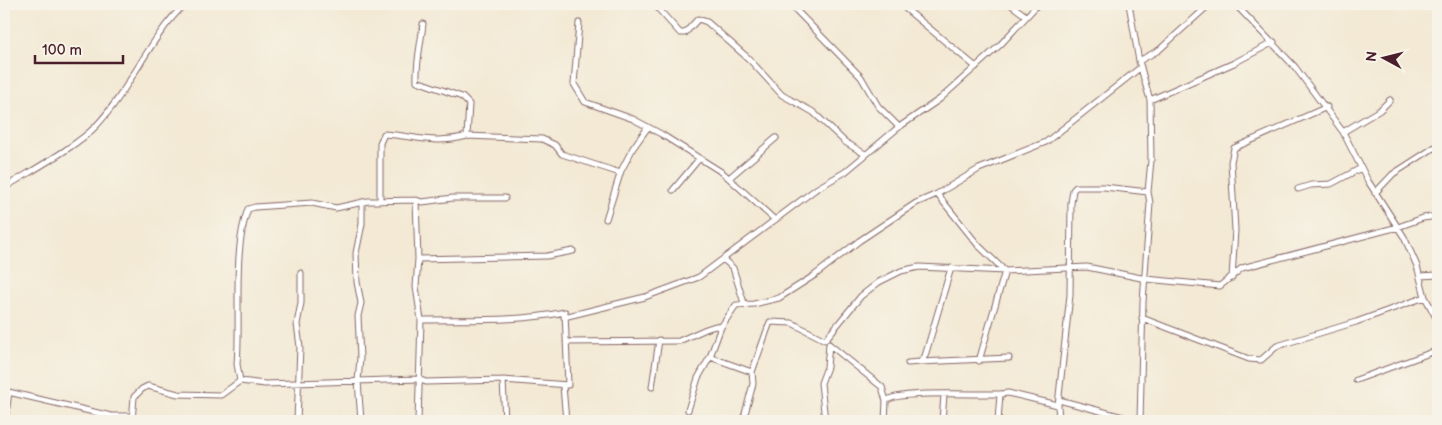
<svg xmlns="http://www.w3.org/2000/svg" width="1442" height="425" viewBox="0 0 1442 425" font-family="'Balsamiq Sans',sans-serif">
  <rect width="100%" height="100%" fill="#f7f3e8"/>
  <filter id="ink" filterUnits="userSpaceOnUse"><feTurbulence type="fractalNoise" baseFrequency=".02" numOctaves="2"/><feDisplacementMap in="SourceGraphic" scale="10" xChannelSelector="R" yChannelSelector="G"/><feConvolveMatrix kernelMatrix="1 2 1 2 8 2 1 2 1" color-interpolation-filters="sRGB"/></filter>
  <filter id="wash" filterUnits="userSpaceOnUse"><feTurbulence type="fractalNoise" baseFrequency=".0096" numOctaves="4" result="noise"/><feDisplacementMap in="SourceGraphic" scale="20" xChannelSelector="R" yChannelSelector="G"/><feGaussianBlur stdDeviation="1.12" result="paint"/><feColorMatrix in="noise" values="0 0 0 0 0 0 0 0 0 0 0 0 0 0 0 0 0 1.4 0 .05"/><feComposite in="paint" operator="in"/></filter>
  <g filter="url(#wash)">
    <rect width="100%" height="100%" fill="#f3e9d4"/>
  </g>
  <g filter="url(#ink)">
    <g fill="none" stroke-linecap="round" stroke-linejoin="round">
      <g stroke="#856666" stroke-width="7">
        <path id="street" d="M654,4l26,29h5l13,-14 9,3 42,37 33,36 31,17 32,30 20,12
          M790,4l71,73 17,29 21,21
          M900,4l76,63
          M1010,4l16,12
          M1129,4l10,57 11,39 1,60 -3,32 2,11 -7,99 -3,119
          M1235,4l60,63 48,65 25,49 36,56 13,29 8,31 13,24
          M579,23l-5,61 11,18 48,17 28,15 62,39 52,47
          M1139,61l20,-11 51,-46
          M1150,100l84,-37 40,-21
          M1343,132l37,-22 10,-10
          M467,136l75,3 13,6 7,9 58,19
          M729,178l47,-40
          M4,188c25,-16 72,-41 92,-62 35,-37 52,-87 89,-122
          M1298,189l13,-4 20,-1 30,-16
          M673,190l26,-31
          M1375,193l18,-19 42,-27
          M937,194l41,51 27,26 -26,90
          M416,200l-48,1 -32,7 -24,-5 -57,4 -7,2c-16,41 -7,109 -11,155l3,17 25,3 153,-5 8,3 77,-2 65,5 -3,-73
          M380,201v-58l4,-9c32,2 49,11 83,2l2,-32 -7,-7 -45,-16c-1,-19 4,-38 6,-57
          M606,219l15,-48 12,-23 15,-21
          M418,259l129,-3 26,-5
          M724,260l9,8 11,35
          M1420,276l18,-1
          M1232,278l3,-48 -4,-68 3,-14 93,-41
          M564,314v3l81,-20 54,-20 117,-88 29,-17 54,-45 41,-28 60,-54 38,-41
          M1142,318l107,41 12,1 16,-14 79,-24 69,-25
          M421,320l-5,-33 2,-28 -2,-59 6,2 31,-4h52
          M721,327l-11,30 42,15
          M566,342l113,-1 27,-12 9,-3 6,1 15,-22 18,-1 25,-6 36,-23 44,-34 57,-38 21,-9 42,-25 67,-27 95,-75
          M830,345l52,42 4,14 -1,20
          M920,362l89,-4
          M908,363l12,-1 5,-6 26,-88
          M503,380l2,41
          M1356,380l82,-30
          M563,386l3,35
          M652,387l7,-47
          M4,391l107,25h21
          M1059,400l79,21
          M886,401c11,-11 93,-6 114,-7
          M688,410l10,-32 12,-21
          M5,421l4,-29
          M132,421l2,-24 8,-8 6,-3 30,8 43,1 19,-14
          M297,421l3,-74 -3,-23 4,-21v-30
          M361,421l-3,-40 2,-23 -2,-42 3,-13 -4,-21 -1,-29 6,-29v-22
          M418,421l3,-101c48,-1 96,2 144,-8
          M743,421l10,-37 -1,-12 18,-50 22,1 33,17 36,-44 18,-14 22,-11 18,-4 86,4 82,-4 59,12 74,7 22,-18 156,-41 25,-9 15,-2
          M825,421l-4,-38 6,-16 2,-23
          M942,421l2,-26
          M998,421l2,-27 8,-1 50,12
          M1059,421l-1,-16 12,-110 1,-92 2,-13 3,-3h28l44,5"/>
      </g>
      <use href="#street" stroke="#fff" stroke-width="5"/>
    </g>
  </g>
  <rect width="1442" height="425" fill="none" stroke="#f7f3e8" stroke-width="20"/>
  <g transform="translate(1384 58) rotate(277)" stroke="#f7f3e8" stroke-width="4" paint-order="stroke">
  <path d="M0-4L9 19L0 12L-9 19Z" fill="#4a1f2b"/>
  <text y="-8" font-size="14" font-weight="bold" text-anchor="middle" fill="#4a1f2b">N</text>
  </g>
  <path d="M35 55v8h88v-8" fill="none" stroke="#4a1f2b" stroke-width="2.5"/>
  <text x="42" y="55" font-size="15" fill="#4a1f2b" stroke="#f7f3e8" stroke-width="4" paint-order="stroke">100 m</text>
</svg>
